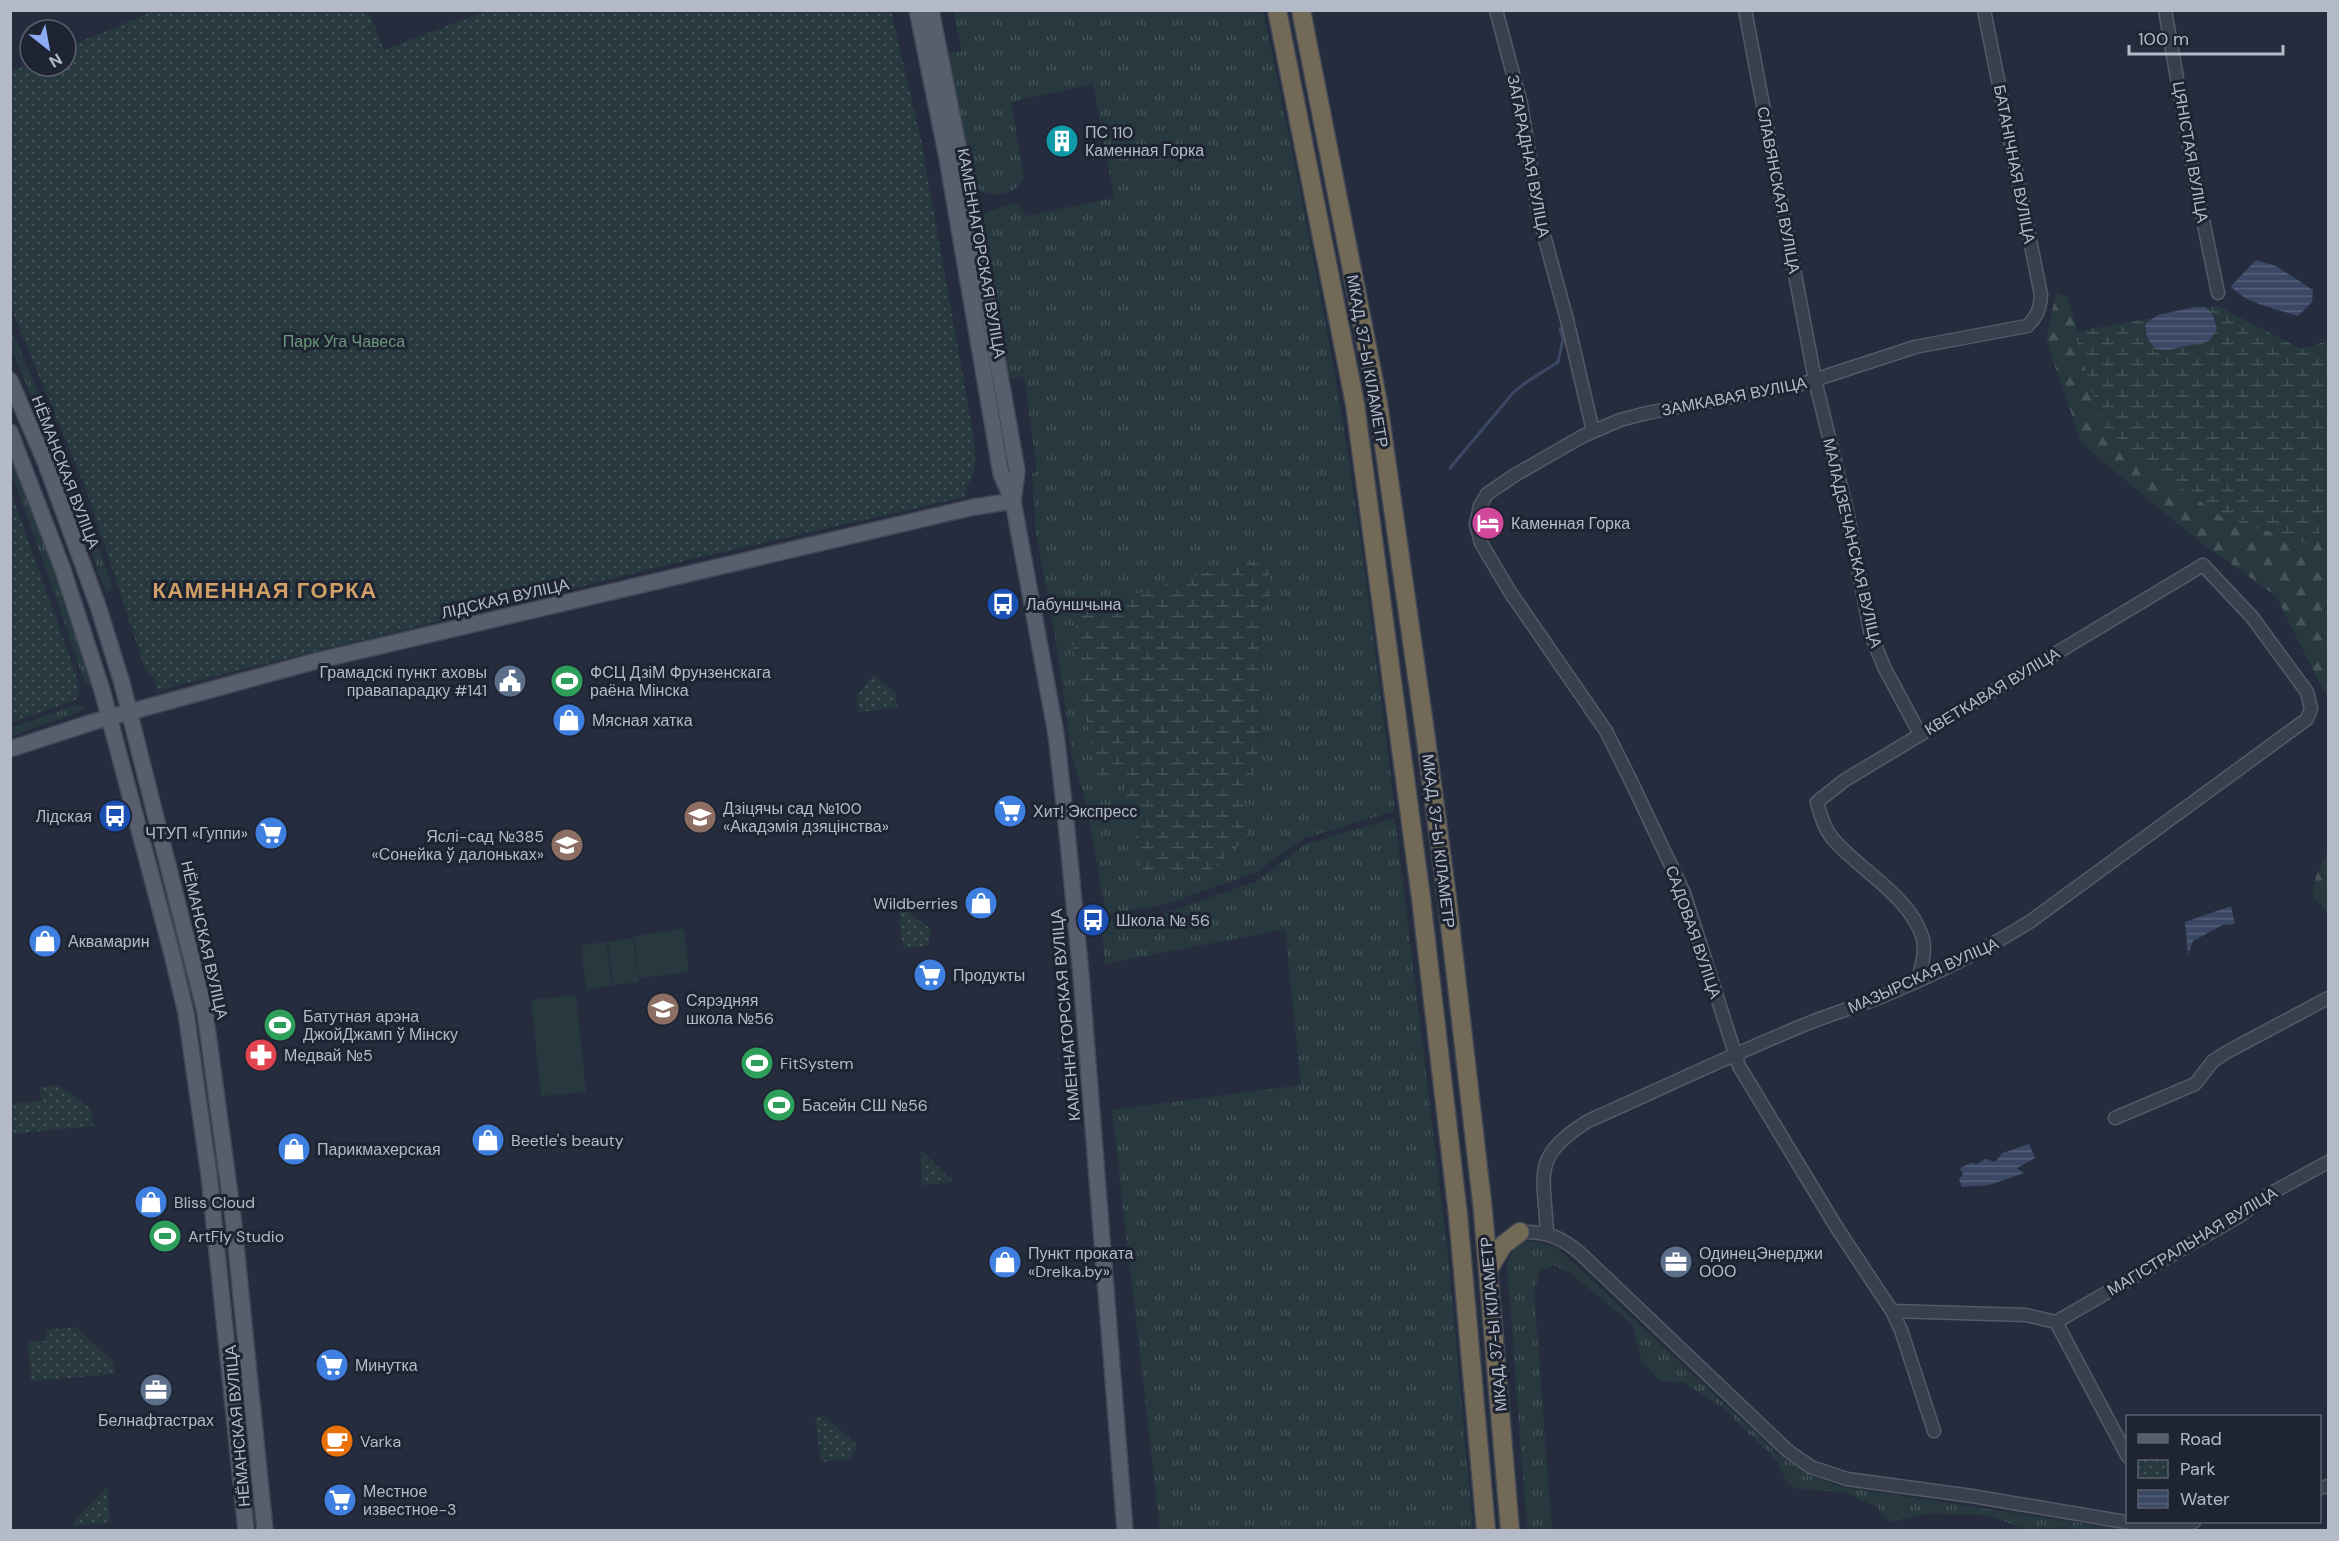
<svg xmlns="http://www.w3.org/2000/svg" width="2339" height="1541" viewBox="0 0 2339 1541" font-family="'DM Sans',sans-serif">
  <defs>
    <pattern id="grass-tufts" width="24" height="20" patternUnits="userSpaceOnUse" patternTransform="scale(1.5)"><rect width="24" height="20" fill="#27393e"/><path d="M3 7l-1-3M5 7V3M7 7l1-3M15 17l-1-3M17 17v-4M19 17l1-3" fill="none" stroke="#445458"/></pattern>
    <pattern id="forest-firs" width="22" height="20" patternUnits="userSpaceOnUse" patternTransform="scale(1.5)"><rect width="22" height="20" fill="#27393e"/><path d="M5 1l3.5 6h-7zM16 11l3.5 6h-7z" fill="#445458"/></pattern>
    <pattern id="wetland-marsh" width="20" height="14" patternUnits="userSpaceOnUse" patternTransform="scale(1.5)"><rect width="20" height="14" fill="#27393e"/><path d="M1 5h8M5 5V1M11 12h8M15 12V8" fill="none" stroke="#445458"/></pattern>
    <pattern id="park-dots" width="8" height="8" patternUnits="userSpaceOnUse" patternTransform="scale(1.5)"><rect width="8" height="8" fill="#27393e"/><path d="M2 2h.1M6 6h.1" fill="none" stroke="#445458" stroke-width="1.8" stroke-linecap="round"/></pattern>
    <pattern id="water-rules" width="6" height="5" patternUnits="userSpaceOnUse" patternTransform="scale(1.5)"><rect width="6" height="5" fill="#3b4865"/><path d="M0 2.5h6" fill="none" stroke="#55607a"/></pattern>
  </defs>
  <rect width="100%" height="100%" fill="#252c3d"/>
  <path fill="url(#grass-tufts)" fill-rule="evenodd" d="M953,11h310c28,137 58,275 80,413 21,129 36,258 52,387l-90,27 -50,35 -89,31 -60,11 -20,-113 -14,-46 -15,-108 -21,-115 -4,-59 5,-3 -13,-95 -13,3 -11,-33 -20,-121 5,-12 23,-8 11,-1 6,12 89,-18 -21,-114 -82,18 13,76c-9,19 -41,23 -52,4l-26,-129 16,-1zM1271,593l-11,19 -2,152 -15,35 5,38 -104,39 -22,-102 -25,1z
    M10,326c37,87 73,174 103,263l-7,4 -50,-139 -45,-106z
    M10,453l38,97 46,135 -9,-1 -37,-110 -37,-101z
    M77,705l7,1v4l-73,26v-8z
    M1395,818l54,445 24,267h-313l-48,-420 189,-25 -16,-156 -180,35 -4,-41 61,-9 95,-33 49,-37z
    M1527,1241l13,1 17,6 224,209 31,18 30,12 284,43h-46l-17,-3 -36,3 -39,-15 -61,-1 -37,8 -13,-15 -33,-15 -47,-3 -10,-6 -9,-21 -57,-56 -38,-24 -23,-1 -19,-21 -8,-35 -63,-52 -16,-8 -14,6 -6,20 18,239h-25l-20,-266 8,-17z"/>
  <path fill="url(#forest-firs)" d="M2056,292l12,5 37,136 210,113 8,-29 5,-1v183l-52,-103 -81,-58 -113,-94 -36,-104z
    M2328,851v62l-16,-18 4,-19z"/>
  <path fill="url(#wetland-marsh)" d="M2218,306l83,43 27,-8v175l-5,1 -7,29 -94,-29 -117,-84 -31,-101z
    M1244,561l23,5 4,27 -11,19 -2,152 -15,35 5,38 -39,34 -65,5 -22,-102 -25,1 -25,-133 8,-31z"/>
  <path fill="url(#park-dots)" d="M156,10l212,1 16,39 102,-39h405l30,129 48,270c3,20 8,40 5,60 -2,10 -8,15 -9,27l-273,62 -534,131 -5,-14 -7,-4 -60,-183 -75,-181v-237l19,-8v3h36v-18z
    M11,492l64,180 4,19 -3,9 -65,23z
    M874,675l21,17 2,16 -38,4 -3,-17z
    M898,904l33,25 -3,17 -25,2z
    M58,1085l33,24 2,17 -82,8v-31l30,-2 -1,-14z
    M921,1150l33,32 -32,3z
    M77,1327l37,36 1,11 -84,7 -3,-39 18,-1 -1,-11z
    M824,1416l31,27 2,5 -8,11 -28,3 -6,-45z
    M107,1487l3,36 -36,3 -2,-3z"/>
  <path fill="#27393e" d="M684,929l5,43 -50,6 -5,-42z
    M633,938l6,44 -26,3 -5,-43z
    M606,942l6,44 -26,3 -5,-44z
    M576,995l10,97 -45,4 -10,-96z"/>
  <path fill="url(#water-rules)" d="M2256,260l20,6 37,24 -1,12 -14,14c-18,-6 -57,-14 -67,-30z
    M2195,307h11l7,9 4,13 -8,12 -41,9 -13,-1 -8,-12 -2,-13 13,-9z
    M2231,906l4,18 -12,1 -30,16 -5,14 -3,-33z
    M2029,1144l6,14 -18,10 7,5 -35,12 -27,2 -3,-8 4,-4 -3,-7 11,-5 6,1 8,-5 10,3 8,-9z"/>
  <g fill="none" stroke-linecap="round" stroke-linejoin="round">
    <path stroke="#3b4865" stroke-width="3" d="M1450,468l63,-75 12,-10 33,-21 5,-23 -3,-10"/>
    <g stroke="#535a68" stroke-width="15">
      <path id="minor" d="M1496,10l25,94 18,113 28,103 26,111
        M1745,10l70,370 32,131 24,124 14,34 35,65
        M2165,10l31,176 22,107
        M2115,1118l80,-34 18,-23 14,-9 101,-54
        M1520,1232c26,-1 41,5 60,21l208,198 23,16 36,12 125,17 165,28 40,1 17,-3
        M1547,1233c-3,-60 -16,-76 41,-112 72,-32 143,-66 216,-96 27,-11 55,-19 81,-30 51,-21 100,-45 146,-74l276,-202 4,-10 -4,-17 -55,-75 -49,-52 -358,215 -28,22c4,14 7,27 17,38 27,31 77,57 89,99 3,14 -2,28 -5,41
        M1892,1311l134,4 30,7
        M2056,1322l185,-107 25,-19 62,-34
        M2056,1322l72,135
        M1934,1431l-33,-101 -9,-19 -55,-83 -98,-162 -55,-173 -54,-114 -24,-48 -96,-139 -29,-49 -5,-19 4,-18 7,-12 28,-19 68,-39 37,-16 27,-7 155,-29 113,-37 112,-21c10,-9 13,-17 14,-31l-57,-285
        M2320,1488l8,-2"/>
    </g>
    <g stroke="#414856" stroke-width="18">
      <path id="major" d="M917,10l30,148 54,316 12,27 43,233 10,87 15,154 44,555
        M931,10l39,196 47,265 -4,30
        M10,380l36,84 52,142 24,77 83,329 28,205 32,313
        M10,432l52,135 40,123 70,264 14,59 23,162 37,355
        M10,749l83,-27 223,-61 658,-154 39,-6"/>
    </g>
    <g stroke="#414755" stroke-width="21">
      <path id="highway" d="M1277,10l78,394 14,105 52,389 37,317 28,315
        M1301,10l77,393 47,329 22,166 36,313 27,319
        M1489,1268l14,-23 17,-13"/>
    </g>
    <use href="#minor" stroke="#383f4d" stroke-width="12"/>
    <use href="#major" stroke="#575e6d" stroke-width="15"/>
    <use href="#highway" stroke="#726a56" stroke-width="18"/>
  </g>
  <defs>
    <g id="building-disc" transform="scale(1.725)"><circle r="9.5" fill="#0f9aa8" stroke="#1e2432"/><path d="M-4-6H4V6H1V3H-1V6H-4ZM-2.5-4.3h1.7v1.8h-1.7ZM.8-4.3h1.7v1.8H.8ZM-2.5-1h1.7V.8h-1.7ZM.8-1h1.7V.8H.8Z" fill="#fff"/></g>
    <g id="hotel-disc" transform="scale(1.725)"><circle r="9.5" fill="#d1479c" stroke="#1e2432"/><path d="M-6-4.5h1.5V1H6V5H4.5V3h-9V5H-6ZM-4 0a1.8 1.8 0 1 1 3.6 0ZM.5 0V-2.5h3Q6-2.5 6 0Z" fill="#fff"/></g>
    <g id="bus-disc" transform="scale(1.725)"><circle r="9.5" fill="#1a4fb4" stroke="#1e2432"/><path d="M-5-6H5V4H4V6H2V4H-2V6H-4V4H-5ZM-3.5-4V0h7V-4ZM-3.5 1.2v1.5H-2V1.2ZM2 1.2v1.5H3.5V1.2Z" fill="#fff"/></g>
    <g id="civic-disc" transform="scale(1.725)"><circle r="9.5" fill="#5c6f8a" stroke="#1e2432"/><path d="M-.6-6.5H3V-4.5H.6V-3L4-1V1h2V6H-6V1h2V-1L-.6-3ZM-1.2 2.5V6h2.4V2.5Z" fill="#fff"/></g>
    <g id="stadium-disc" transform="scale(1.725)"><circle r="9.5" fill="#2e9e5b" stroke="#1e2432"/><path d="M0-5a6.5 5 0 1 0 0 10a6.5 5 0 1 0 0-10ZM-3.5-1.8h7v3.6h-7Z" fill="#fff"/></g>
    <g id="shop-disc" transform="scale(1.725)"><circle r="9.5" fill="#3f7fe0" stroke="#1e2432"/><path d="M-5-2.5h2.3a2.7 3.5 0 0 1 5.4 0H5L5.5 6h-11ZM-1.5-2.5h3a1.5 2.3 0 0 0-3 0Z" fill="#fff"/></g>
    <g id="supermarket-disc" transform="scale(1.725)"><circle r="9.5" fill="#3f7fe0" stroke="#1e2432"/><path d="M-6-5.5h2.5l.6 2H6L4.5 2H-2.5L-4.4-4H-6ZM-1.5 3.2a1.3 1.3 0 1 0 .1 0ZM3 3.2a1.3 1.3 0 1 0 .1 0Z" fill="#fff"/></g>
    <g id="school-disc" transform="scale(1.725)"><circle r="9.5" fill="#8d6e63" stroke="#1e2432"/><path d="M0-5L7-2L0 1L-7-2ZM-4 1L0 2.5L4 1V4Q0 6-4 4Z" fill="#fff"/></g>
    <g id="pharmacy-disc" transform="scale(1.725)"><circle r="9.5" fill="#e0444e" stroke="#1e2432"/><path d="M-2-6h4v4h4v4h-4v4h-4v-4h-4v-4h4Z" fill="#fff"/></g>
    <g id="office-disc" transform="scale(1.725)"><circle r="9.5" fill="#5c6f8a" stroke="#1e2432"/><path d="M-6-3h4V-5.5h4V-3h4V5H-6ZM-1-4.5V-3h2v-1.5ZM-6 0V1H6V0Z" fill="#fff"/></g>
    <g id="cafe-disc" transform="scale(1.725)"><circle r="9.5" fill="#e8710a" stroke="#1e2432"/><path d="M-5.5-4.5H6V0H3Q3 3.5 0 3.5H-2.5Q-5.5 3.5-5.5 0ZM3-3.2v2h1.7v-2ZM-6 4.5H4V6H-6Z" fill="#fff"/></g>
  </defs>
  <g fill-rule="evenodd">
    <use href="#building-disc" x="1062" y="141"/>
    <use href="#hotel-disc" x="1488" y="523"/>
    <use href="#bus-disc" x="1003" y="604"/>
    <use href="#civic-disc" x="510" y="681"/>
    <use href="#stadium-disc" x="567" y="681"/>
    <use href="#shop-disc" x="569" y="720"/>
    <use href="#supermarket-disc" x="1010" y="811"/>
    <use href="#bus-disc" x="115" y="816"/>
    <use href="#school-disc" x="700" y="817"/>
    <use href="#supermarket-disc" x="271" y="833"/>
    <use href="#school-disc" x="567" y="845"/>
    <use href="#shop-disc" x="981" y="903"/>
    <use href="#bus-disc" x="1093" y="920"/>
    <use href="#shop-disc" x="45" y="941"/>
    <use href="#supermarket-disc" x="930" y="975"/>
    <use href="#school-disc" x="663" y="1009"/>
    <use href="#stadium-disc" x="280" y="1025"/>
    <use href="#pharmacy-disc" x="261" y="1055"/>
    <use href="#stadium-disc" x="757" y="1063"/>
    <use href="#stadium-disc" x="779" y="1105"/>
    <use href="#shop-disc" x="488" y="1140"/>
    <use href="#shop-disc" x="294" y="1149"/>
    <use href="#shop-disc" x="151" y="1202"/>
    <use href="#stadium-disc" x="165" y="1236"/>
    <use href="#shop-disc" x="1005" y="1262"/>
    <use href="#office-disc" x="1676" y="1262"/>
    <use href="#supermarket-disc" x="332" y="1365"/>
    <use href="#office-disc" x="156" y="1390"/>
    <use href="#cafe-disc" x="337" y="1441"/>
    <use href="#supermarket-disc" x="340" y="1500"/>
  </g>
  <g text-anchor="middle" stroke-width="6" stroke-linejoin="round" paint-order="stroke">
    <g font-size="16" fill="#b4bac8" stroke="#1e2432" text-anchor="start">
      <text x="1085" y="138">ПС 110<tspan x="1085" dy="18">Каменная Горка</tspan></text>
      <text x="1511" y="529">Каменная Горка</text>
      <text x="1026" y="610">Лабуншчына</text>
      <text x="487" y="678" text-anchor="end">Грамадскі пункт аховы<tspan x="487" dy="18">правапарадку #141</tspan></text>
      <text x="590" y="678">ФСЦ ДзіМ Фрунзенскага<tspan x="590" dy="18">раёна Мінска</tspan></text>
      <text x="592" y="726">Мясная хатка</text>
      <text x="723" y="814">Дзіцячы сад №100<tspan x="723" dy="18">«Акадэмія дзяцінства»</tspan></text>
      <text x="1033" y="817">Хит! Экспресс</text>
      <text x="92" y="822" text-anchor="end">Лідская</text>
      <text x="248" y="839" text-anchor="end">ЧТУП «Гуппи»</text>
      <text x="544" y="842" text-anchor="end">Яслі-сад №385<tspan x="544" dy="18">«Сонейка ў далоньках»</tspan></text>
      <text x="958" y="909" text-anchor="end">Wildberries</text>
      <text x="1116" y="926">Школа № 56</text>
      <text x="68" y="947">Аквамарин</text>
      <text x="953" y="981">Продукты</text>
      <text x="686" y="1006">Сярэдняя<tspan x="686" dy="18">школа №56</tspan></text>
      <text x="303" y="1022">Батутная арэна<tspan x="303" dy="18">ДжойДжамп ў Мінску</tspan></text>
      <text x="284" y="1061">Медвай №5</text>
      <text x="780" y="1069">FitSystem</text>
      <text x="802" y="1111">Басейн СШ №56</text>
      <text x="511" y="1146">Beetle's beauty</text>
      <text x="317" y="1155">Парикмахерская</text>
      <text x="174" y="1208">Bliss Cloud</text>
      <text x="188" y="1242">ArtFly Studio</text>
      <text x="1028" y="1259">Пункт проката<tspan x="1028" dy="18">«Drelka.by»</tspan></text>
      <text x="1699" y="1259">ОдинецЭнерджи<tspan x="1699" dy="18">ООО</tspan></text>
      <text x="355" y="1371">Минутка</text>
      <text x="156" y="1426" text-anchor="middle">Белнафтастрах</text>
      <text x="360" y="1447">Varka</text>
      <text x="363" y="1497">Местное<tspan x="363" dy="18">известное-3</tspan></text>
    </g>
    <g font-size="16" fill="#b4bac8" stroke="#1e2432">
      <text transform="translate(2191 152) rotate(80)" y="6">ЦЯНІСТАЯ ВУЛІЦА</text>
      <text transform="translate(1529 156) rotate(79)" y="6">ЗАГАРАДНАЯ ВУЛІЦА</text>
      <text transform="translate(2015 164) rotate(79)" y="6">БАТАНІЧНАЯ ВУЛІЦА</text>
      <text transform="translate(1779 190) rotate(79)" y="6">СЛАВЯНСКАЯ ВУЛІЦА</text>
      <text transform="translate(982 253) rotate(80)" y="6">КАМЕННАГОРСКАЯ ВУЛІЦА</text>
      <text transform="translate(1368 361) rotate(80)" y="6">МКАД, 37-Ы КІЛАМЕТР</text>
      <text transform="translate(1734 396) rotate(-11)" y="6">ЗАМКАВАЯ ВУЛІЦА</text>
      <text transform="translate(66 472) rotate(69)" y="6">НЁМАНСКАЯ ВУЛІЦА</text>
      <text transform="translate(1853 543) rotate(77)" y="6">МАЛАДЗЕЧАНСКАЯ ВУЛІЦА</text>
      <text transform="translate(505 598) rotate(-13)" y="6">ЛІДСКАЯ ВУЛІЦА</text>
      <text transform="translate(1992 691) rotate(-31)" y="6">КВЕТКАВАЯ ВУЛІЦА</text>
      <text transform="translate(1439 841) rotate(83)" y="6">МКАД, 37-Ы КІЛАМЕТР</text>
      <text transform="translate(1694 932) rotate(71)" y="6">САДОВАЯ ВУЛІЦА</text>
      <text transform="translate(205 940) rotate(77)" y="6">НЁМАНСКАЯ ВУЛІЦА</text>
      <text transform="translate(1923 975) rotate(-24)" y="6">МАЗЫРСКАЯ ВУЛІЦА</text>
      <text transform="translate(1065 1015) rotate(-95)" y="6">КАМЕННАГОРСКАЯ ВУЛІЦА</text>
      <text transform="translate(2192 1241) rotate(-31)" y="6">МАГІСТРАЛЬНАЯ ВУЛІЦА</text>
      <text transform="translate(1493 1324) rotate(-95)" y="6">МКАД, 37-Ы КІЛАМЕТР</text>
      <text transform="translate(237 1426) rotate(-95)" y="6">НЁМАНСКАЯ ВУЛІЦА</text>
    </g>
    <g font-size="16" fill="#6c987b" stroke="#1e2432">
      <text x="344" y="347">Парк Уга Чавеса</text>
    </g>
    <g font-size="22" font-weight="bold" letter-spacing="1.5" fill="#d1a066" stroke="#1e2432">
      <text x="265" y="598">КАМЕННАЯ ГОРКА</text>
    </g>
  </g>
  <rect width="2339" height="1541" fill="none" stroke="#b4bac8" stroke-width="24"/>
  <rect x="2126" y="1415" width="195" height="108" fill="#1e2432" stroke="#5a606e" stroke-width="1.5"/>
  <rect x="2138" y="1434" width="30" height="9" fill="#575e6d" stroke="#5a606e" stroke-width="1.5"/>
  <text x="2180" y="1445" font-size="18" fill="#b4bac8">Road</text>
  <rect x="2138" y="1460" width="30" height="18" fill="url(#park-dots)" stroke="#5a606e" stroke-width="1.5"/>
  <text x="2180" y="1475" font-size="18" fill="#b4bac8">Park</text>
  <rect x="2138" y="1490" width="30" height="18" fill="url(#water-rules)" stroke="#5a606e" stroke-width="1.5"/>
  <text x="2180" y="1505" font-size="18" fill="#b4bac8">Water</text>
  <g transform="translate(48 48) rotate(149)"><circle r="28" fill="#1e2432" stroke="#5a606e" stroke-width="1.5"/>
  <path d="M0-4.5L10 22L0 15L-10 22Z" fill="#8daaf4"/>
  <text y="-9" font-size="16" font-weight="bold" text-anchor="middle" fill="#b4bac8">N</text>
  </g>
  <path d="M2129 45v9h154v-9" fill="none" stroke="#b4bac8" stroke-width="3"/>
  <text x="2138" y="45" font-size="18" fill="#b4bac8" stroke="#1e2432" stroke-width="4.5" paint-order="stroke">100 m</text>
</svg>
